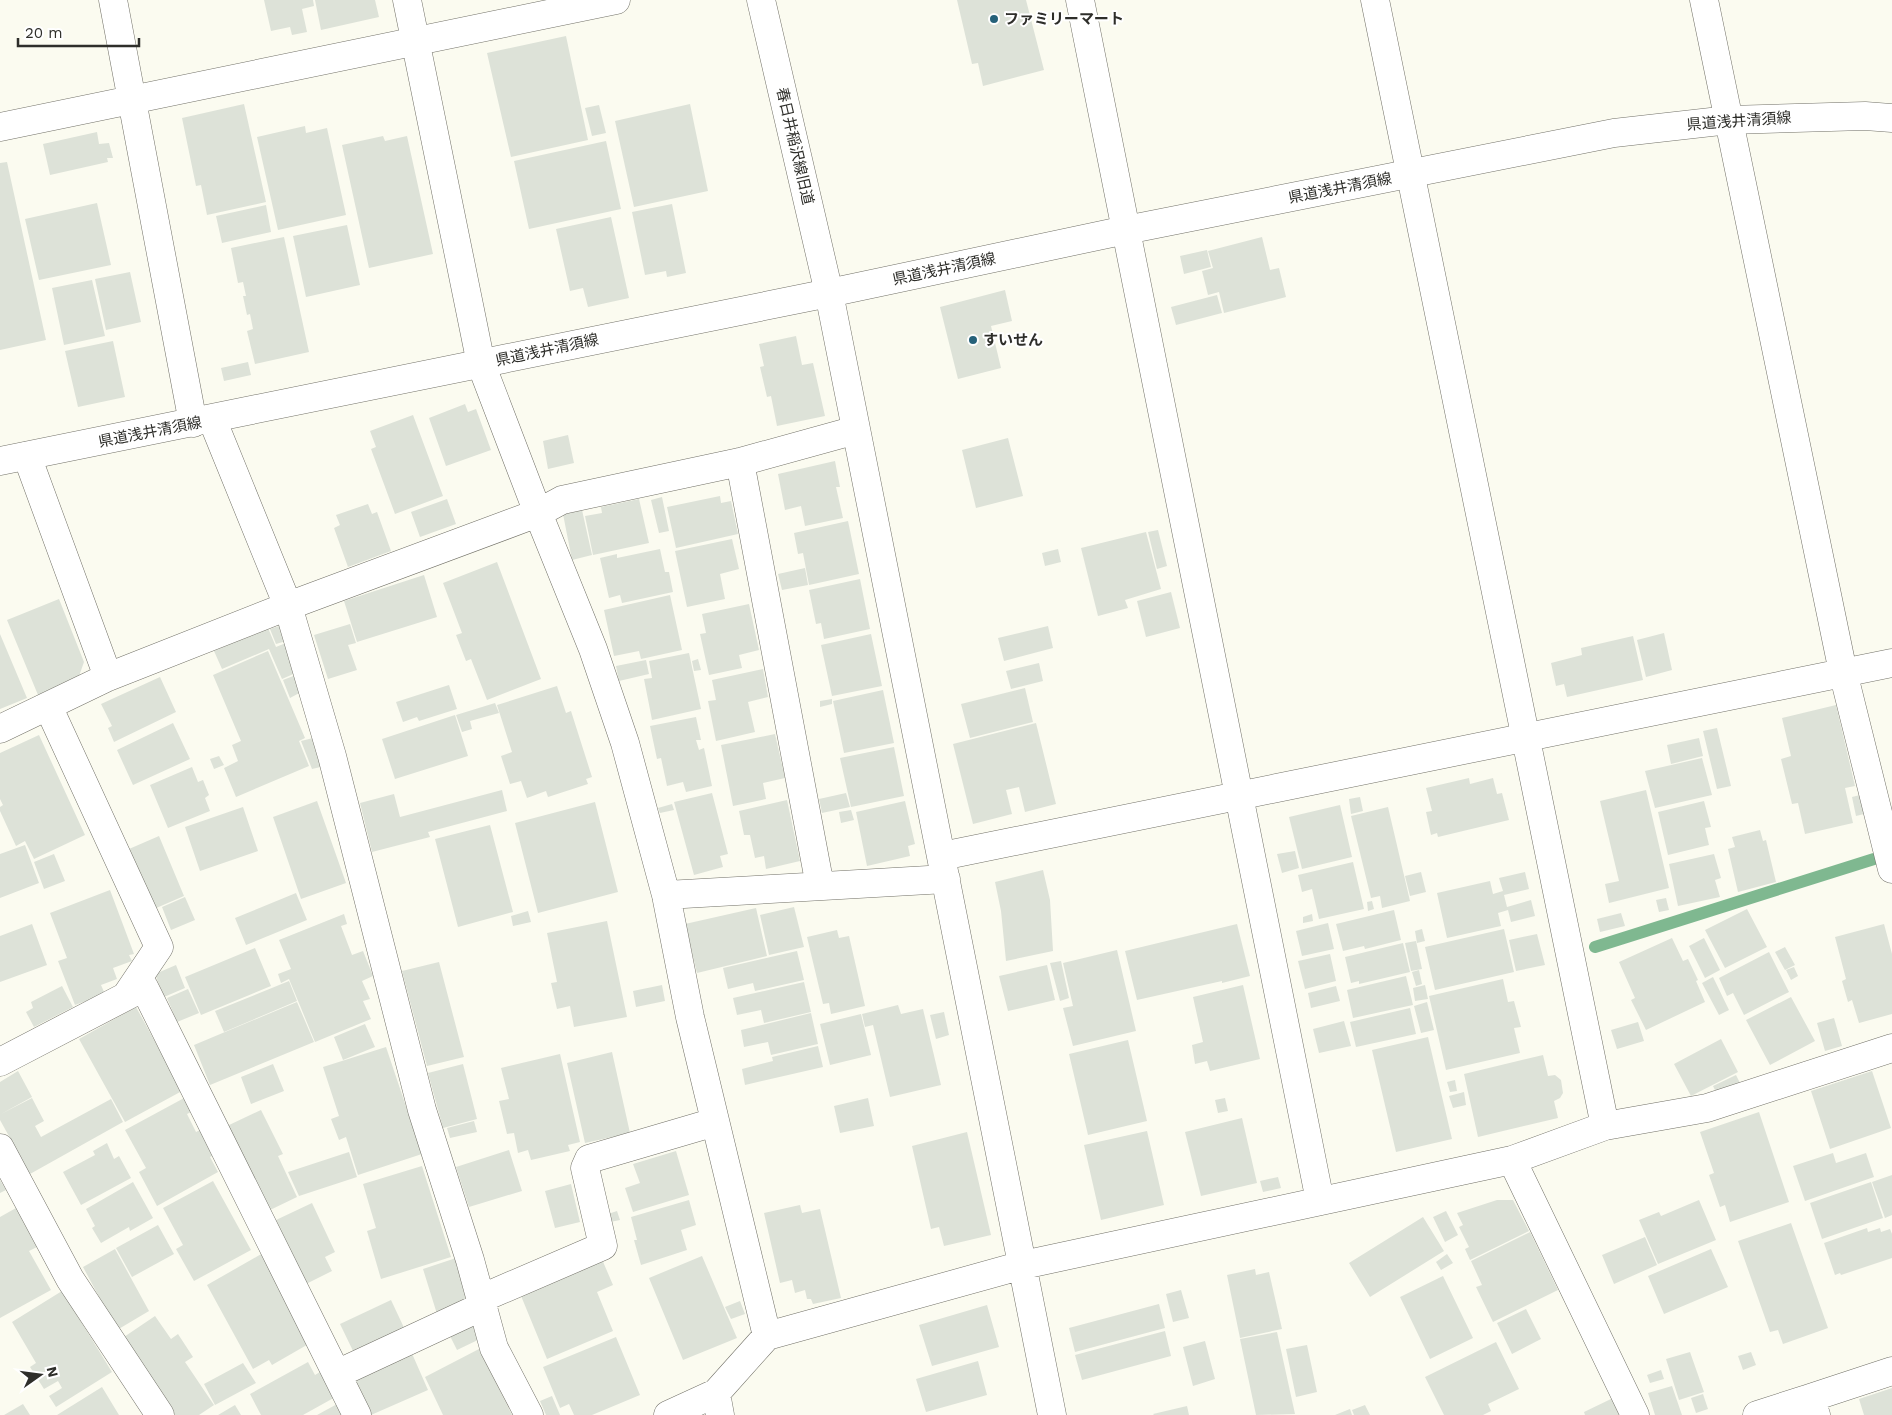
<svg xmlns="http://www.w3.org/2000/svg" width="1892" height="1415" viewBox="0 0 1892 1415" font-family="'Work Sans','Noto Sans JP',sans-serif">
  <rect width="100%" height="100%" fill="#fbfbf0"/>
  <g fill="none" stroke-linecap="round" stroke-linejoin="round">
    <path stroke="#7fb890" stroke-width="12" d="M1595,947l279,-88"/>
  </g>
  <path fill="#dde2d8" d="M264,0h49l1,6 -12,3 5,23 -15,3 -2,-8 -19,4z
    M315,0h60l4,17 -58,13z
    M957,0h69l18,70 -61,16 -5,-23 -6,1z
    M566,36l22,104 -77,17 -24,-104z
    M244,104l22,98 -59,13 -6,-30 -5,1 -14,-68z
    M690,104l18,87 -74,16 -19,-86z
    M599,105l7,28 -14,3 -7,-28z
    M305,126l1,7 21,-5 19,87 -68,15 -21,-93z
    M97,132l2,12 10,-1 4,15h-6l1,4 -58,13 -7,-31z
    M383,136l2,5 22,-5 26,118 -64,14 -27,-123z
    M606,141l15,68 -92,20 -15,-68z
    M7,162l39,178 -46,10v-187z
    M97,203l14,62 -72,15 -14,-61z
    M672,204l14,69 -19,4 -1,-6 -21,4 -13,-63z
    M266,205l5,27 -49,11 -6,-27z
    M611,217l18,81 -41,9 -5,-19 -13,3 -14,-62z
    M347,225l13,60 -54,12 -13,-61z
    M284,237l25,115 -54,12 -8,-33 6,-2 -3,-15 -3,1 -4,-19h3l-3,-14 -5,1 -7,-35z
    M1262,237l8,33 9,-2 7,29 -62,16 -5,-21 -11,3 -6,-24 11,-3 -5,-17z
    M1207,250l4,17 -27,7 -4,-18z
    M130,272l11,50 -35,8 -11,-51z
    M92,280l13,56 -41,9 -12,-57z
    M1005,290l7,31 -21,5 10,42 -43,11 -18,-72z
    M1217,295l5,18 -46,12 -5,-18z
    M796,336l6,29 11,-2 12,53 -48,10 -6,-30 -4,1 -7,-30 4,-1 -5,-22z
    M113,341l12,56 -47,10 -13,-56z
    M248,362l3,13 -27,6 -3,-13z
    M465,404l3,8 8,-3 15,41 -45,16 -17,-48z
    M413,415l30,81 -48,18 -24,-65 5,-2 -6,-16z
    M568,435l6,28 -26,6 -5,-28z
    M1008,438l15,58 -47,12 -14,-58z
    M835,461l5,26h-4l7,31 -38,8 -4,-20 -16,4 -7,-36z
    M720,496l1,7 10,-2 7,33 -62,14 -9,-41z
    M662,497l7,34 -10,2 -8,-33z
    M447,499l9,25 -36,13 -9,-25z
    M639,499l10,44 -56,12 -8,-39 17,-3 -1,-6z
    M368,504l4,10 5,-2 14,39 -43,16 -14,-39 6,-3 -4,-10z
    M582,510l10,45 -20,5 -9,-46z
    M848,521l11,53 -50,11 -6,-32 -5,1 -4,-21z
    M1158,530l9,36 -10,3 -9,-37z
    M1146,532l15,57 -36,11 3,8 -30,8 -17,-68z
    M732,539l7,30 -19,5 5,25 -38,8 -12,-56z
    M660,549l5,23h4l4,20 -51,11 -2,-8 -11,3 -9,-40 17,-4v4z
    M1058,549l3,13 -16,4 -3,-13z
    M497,562l44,117 -54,21 -16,-41 -5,2 -10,-26 6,-2 -19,-50z
    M805,568l3,17 -26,5 -4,-16z
    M424,575l13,42 -80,25 -13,-41z
    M860,579l10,50 -46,10 -3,-16 -5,1 -7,-34z
    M1171,592l9,36 -34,9 -9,-36z
    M670,595l12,55 -41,9 -2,-8 -25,5 -10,-46z
    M59,599l25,63 -6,17 -40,16 -31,-75z
    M749,604l10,46 -20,5 3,13 -33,7 -9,-41 6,-1 -4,-19z
    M350,624l6,19 -8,2 9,25 -29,9 -14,-44z
    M279,626l7,15 -10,3 -6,-15z
    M1048,626l5,22 -49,13 -6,-23z
    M268,628l8,19 10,-4 12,29 -16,7 -13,-30 -47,20 -8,-18z
    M1664,633l8,37 -26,7 -9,-37z
    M0,634l27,64 -27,11z
    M871,634l11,52 -50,10 -11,-51z
    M1633,636l10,44 -76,17 -3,-13 -8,2 -5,-23 31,-8 -1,-7z
    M268,651l37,87 -6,3 10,25 -73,31 -12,-29 14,-7 -6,-16 9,-4 -28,-66z
    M689,653l12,56 -49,11 -8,-41 8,-1 -3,-17z
    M698,659l3,11 -7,1 -2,-10z
    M646,660l3,14 -30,7 -3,-15z
    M1039,663l4,18 -32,8 -5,-18z
    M763,669l5,28 -20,5 7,30 -39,9 -8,-40 8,-1 -4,-20z
    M296,675l7,16 -13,7 -7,-18z
    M160,677l16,35 -62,30 -6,-14 4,-2 -11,-22z
    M449,685l8,24 -38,12 -2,-4 -14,5 -7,-20z
    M557,686l9,27 5,-2 21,66 -6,2 2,5 -40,13 -2,-6 -19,7 -6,-17 -11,3 -9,-28 11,-4 -15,-47z
    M1025,688l8,34 -63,16 -9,-34z
    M883,690l11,53 -50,10 -11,-52z
    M832,699v5l-12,3v-6z
    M495,703l4,10 -29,8 2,8 -10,3 -6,-17z
    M1836,705l19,81 -10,2 8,35 -48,11 -7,-31 -6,1 -11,-45 10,-3 -9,-38z
    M455,715l13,41 -73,23 -13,-40z
    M696,717l5,23h-5l3,10 5,-2 8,38 -26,6 -3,-10 -16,4 -6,-28 -4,1 -7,-33z
    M173,723l17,36 -57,26 -16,-35z
    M1036,723l20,81 -31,8 -6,-25 -13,3 6,24 -39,10 -20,-80z
    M1717,728l14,58 -14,3 -14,-58z
    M775,734l10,44 -22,5 3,16 -33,7 -12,-61z
    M39,735l46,100 -51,24 -9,-18 -9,5 -16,-35v-4l3,-2 -3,-6v-46z
    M317,737l8,29 -13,3 -11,-28z
    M1699,738l4,18 -32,8 -4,-19z
    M894,747l10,49 -53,11 -11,-49z
    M219,756l5,9 -10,4 -4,-10z
    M1702,758l10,37 -57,13 -10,-37z
    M192,767l6,15 5,-2 6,15 -4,3 5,13 -42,17 -18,-43z
    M1469,778l1,6 23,-6 4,16 5,-1 7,27 -71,17 -1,-4 -6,2 -5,-23 6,-1 -6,-23z
    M502,790l5,21 -79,21 2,5 -58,15 -12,-49 34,-9 6,23z
    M1646,790l23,98 -60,15 -4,-19 14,-3 -19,-80z
    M712,793l16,61 -8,2 3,11 -29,8 -20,-73z
    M846,793l4,14 -28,6 -3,-14z
    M1860,795l4,19 -8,2 -4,-19z
    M1360,797l3,14 -12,3 -2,-15z
    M787,800l13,61 -34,8 -2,-13 -9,2 -5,-23h-6l-5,-24z
    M317,801l29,82 -45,16 -28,-82z
    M905,801l10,43 -7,2 2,10 -43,10 -11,-54z
    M1704,801l7,26 -6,1 4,17 -41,10 -10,-43z
    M595,802l23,90 -80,21 -23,-90z
    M672,804l2,6 -14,3 -2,-5z
    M1340,805l12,52 -50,12 -13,-52z
    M243,807l15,44 -58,20 -15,-44z
    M1388,807l22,94 -28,7 -2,-12 -9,2 -20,-82z
    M851,810l3,10 -13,3 -2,-11z
    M490,825l23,87 -55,15 -23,-88z
    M1760,830l3,11 3,-1 10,42 -38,10 -10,-43 7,-2 -3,-10z
    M159,836l25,60 -30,13 -25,-60z
    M25,845l14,38 -39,15v-44z
    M1295,851l4,17 -17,5 -5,-19z
    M54,854l11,27 -21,8 -10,-27z
    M1714,854l7,24 -6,2 5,17 -42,9 -9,-42z
    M1353,862l11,47 -45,10 -7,-30 -10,3 -4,-17z
    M1043,870l7,30 3,51 -47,10 -5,-50 -6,-29z
    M1421,872l5,20 -16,4 -5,-20z
    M1525,872l4,17 -25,6 3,12 24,-7 4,16 -24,6 -3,-12 -10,3 3,13 -54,12 -10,-45 53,-12 3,13 10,-3 -4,-13z
    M110,890l24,64 -5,1 3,6 -19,7 4,11 -16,6 4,9 -30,11 -17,-44 9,-3 -17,-45z
    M296,893l11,27 -61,25 -11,-27z
    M185,897l10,23 -24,10 -9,-23z
    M1666,898l3,12 -10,2 -3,-12z
    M1372,901l2,8 -6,2 -1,-9z
    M794,907l10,40 -35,8 -9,-40z
    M756,908l11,48 -70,17 -12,-49z
    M1747,909l20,38 -42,21 -20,-38z
    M1394,910l7,30 -36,9 -1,-3 -21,5 -7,-27z
    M528,911l3,11 -18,4 -2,-10z
    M1621,913l4,13 -25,6 -3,-13z
    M344,914l3,10 -6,2 11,29 11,-4 10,25 -11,5 8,18 -7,2 8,18 -56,23 -26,-63 -8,4 -3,-9 13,-5 -12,-29z
    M1312,914l1,7 -10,2v-6z
    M607,921l20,96 -53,10 -4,-21 -13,3 -6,-26 6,-1 -10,-49z
    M1328,923l6,26 -32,7 -6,-25z
    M32,924l15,41 -47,17v-46z
    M1237,924l13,52 -28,7v-2l-85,19 -12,-49z
    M1884,924l8,30v60l-33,9 -7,-23 -4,2 -6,-21 4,-2 -11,-42z
    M1422,929l3,12 -8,2 -2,-12z
    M1504,929l10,43 -79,18 -10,-43z
    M837,930l2,8 10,-2 16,70 -34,8 -2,-11 -6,1 -16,-67z
    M1537,934l8,31 -29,6 -7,-31z
    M1672,938l11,23 5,-2 10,21 -2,1 9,21 -59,28 -15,-30 4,-2 -16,-36z
    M1704,938l16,32 -15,8 -16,-32z
    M1416,941l6,28 -11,2 -6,-28z
    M1403,943l7,29 -51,12v-3l-8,2 -6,-26z
    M1785,947l10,18 -10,5 -10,-18z
    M255,948l16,38 -70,29 -16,-38z
    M1117,950l19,81 -63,15 -10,-38 10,-2 -10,-43z
    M797,951l7,29 -49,11 -2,-8 -25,6 -5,-21z
    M1769,952l20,40 -45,23 -11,-22 -6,3 -8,-18z
    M1330,954l6,27 -31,8 -7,-28z
    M1061,961l8,37 -9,3 -10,-38z
    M439,962l25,95 -37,9 -25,-95z
    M176,965l9,23 -21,9 -9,-23z
    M1047,965l8,35 -47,11 -9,-35z
    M1794,967l4,9 -7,4 -5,-10z
    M1419,970l3,14 -6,2 -4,-14z
    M1406,976l7,29 -60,13 -6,-28z
    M1713,977l16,33 -10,5 -17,-32z
    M1503,979l5,23 6,-1 7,26 -7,1 6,25 -74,17 -17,-74z
    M289,981l8,20 -73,31 -9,-21z
    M804,982l7,30 -47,11 -3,-13 -24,5 -4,-17z
    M662,985l3,16 -29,6 -3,-16z
    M1243,985l17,74 -50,12 -3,-10 -12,3 -3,-19 11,-3 -10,-45z
    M1425,985l3,14 -13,2 -2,-13z
    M62,986l11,21 -39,20 -8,-15 7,-4 -2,-6z
    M1336,986l4,15 -29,7 -3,-15z
    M188,989l11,24 -22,9 -10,-24z
    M1791,997l24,44 -45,24 -24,-45z
    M297,1002l17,40 -104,43 -16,-40z
    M1427,1002l7,28 -13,3 -7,-27z
    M898,1005l3,9 22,-5 18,76 -51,12 -17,-72 -8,2 -3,-13z
    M136,1007l46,84 -57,31 -46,-83z
    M1410,1008l6,26 -60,13 -6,-25z
    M944,1012l5,23 -13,4 -6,-24z
    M811,1013l7,31 -47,11 -3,-13 -24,5 -3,-17z
    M861,1014l10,41 -41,10 -10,-41z
    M1834,1018l8,28 -17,5 -8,-28z
    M1344,1021l7,25 -32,7 -6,-24z
    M1638,1022l6,19 -27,8 -6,-19z
    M365,1024l10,23 -32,13 -9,-23z
    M1428,1037l24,102 -56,13 -24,-102z
    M1721,1039l17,33 -47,24 -17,-32z
    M1128,1040l19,81 -59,14 -19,-81z
    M818,1046l5,21 -78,18 -3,-16 31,-8 -1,-4z
    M386,1047l36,107 -64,21 -12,-38 -7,3 -8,-21 8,-3 -16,-49z
    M612,1052l18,81 -45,10 -18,-80z
    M560,1054l20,88 -12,3 2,6 -39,9 -3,-10 -10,3 -4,-20 -7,1 -8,-33 10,-2 -8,-31z
    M1543,1055l5,21 7,-1 6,5 2,13 -3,5 -6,3 4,17 -80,19 -14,-63z
    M273,1064l11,27 -33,13 -10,-27z
    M463,1064l14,55 -34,9 -15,-55z
    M18,1071l14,26 -31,17 31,-16 12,23 -9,5 6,11 70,-38 12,23 -93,52 -30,-54v-38z
    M1872,1071l19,57 -61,21 -19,-58z
    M1736,1075l4,8 -23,11 -4,-8z
    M1455,1080l2,11 -7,1 -3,-10z
    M1464,1092l2,13 -13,3 -4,-12z
    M186,1097l7,14 -6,3 9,18 6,-3 14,25 -6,3 8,15 -61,34 -18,-34 7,-4 -21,-38z
    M868,1098l6,28 -34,7 -6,-27z
    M1225,1098l3,13 -10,2 -3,-13z
    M261,1110l22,44 -5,2 19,41 -29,14 -41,-85z
    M1759,1112l30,90 -59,20 -5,-17 -5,2 -11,-32 5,-2 -14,-41z
    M1242,1118l15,65 -56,13 -16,-64z
    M474,1121l3,11 -27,6 -3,-10z
    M1147,1131l17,74 -63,15 -17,-75z
    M967,1132l24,103 -47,11 -5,-19 -8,2 -19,-83z
    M107,1143l7,16 5,-3 12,22 -50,27 -18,-33 32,-17 -2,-4z
    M509,1150l13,41 -53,16 -13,-40z
    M676,1151l13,44 -56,17 -8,-24 15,-5 -7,-19z
    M349,1152l8,25 -58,19 -11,-24z
    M1833,1153l3,10 30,-10 8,24 -69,24 -12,-35z
    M422,1166l29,91 -70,22 -14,-48 9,-3 -13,-44z
    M1892,1175v40l-7,3 -13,-36z
    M1278,1177l3,11 -18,4 -3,-11z
    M0,1180l6,10 -6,3z
    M213,1181l38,69 -57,31 -18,-32 7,-4 -20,-37z
    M133,1182l20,36 -23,13 -1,-4 -28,16 -9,-15 3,-2 -9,-17z
    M1871,1182l12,36 -61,21 -12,-36z
    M571,1184l9,38 -25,6 -10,-37z
    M689,1200l7,25 -15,5 6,20 -46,15 -7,-25h3l-6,-23z
    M1497,1200h16l16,31 -59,29 -5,-11 4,-2 -10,-20 4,-2 -6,-12z
    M1699,1200l17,40 -58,24 -19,-44 20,-8 2,4z
    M312,1203l23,49 -10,5 7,14 -26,13 -30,-64z
    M800,1205l2,8 18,-4 21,89 -28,6 -2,-5h-4l-2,-9 -10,3 -3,-13 -12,3 -16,-70z
    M16,1208l21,39 -8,4 22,39 -51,28v-101z
    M617,1211l3,9 -10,2 -2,-8z
    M1446,1211l12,24 -13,7 -12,-25z
    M1423,1217l21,34 -74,46 -21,-34z
    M1791,1223l37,105 -45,16 -5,-14 -8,2 -32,-91z
    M158,1225l16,29 -42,23 -16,-29z
    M1867,1228l1,4 12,-4 1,4 9,-3 2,5v24l-51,17 -1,-2 -5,2 -11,-32z
    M1530,1232l28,58 -65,32 -17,-35 6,-2 -11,-24z
    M1645,1237l12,28 -43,19 -12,-29z
    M115,1249l34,62 -32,19 -34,-63z
    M1711,1249l17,38 -64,27 -16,-38z
    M263,1253l49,89 -40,23 -3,-5 -16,9 -46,-84z
    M1447,1254l6,9 -12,7 -5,-8z
    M702,1256l35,82 -54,22 -34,-82z
    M601,1257l12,28 -16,7 16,39 -66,28 -28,-68z
    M456,1258l14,45 -33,11 -14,-45z
    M1255,1269l1,6 13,-3 13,57 -42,9 -13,-63z
    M1443,1276l30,62 -43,21 -30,-62z
    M1181,1290l8,28 -16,4 -7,-28z
    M62,1291l50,81 -56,35 -7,-11 13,-8 -4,-7 -14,8 -14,-22 6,-4 -24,-41z
    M391,1300l15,32 -51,23 -15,-31z
    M740,1301l5,13 -14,5 -6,-12z
    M1159,1304l6,24 -90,24 -6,-24z
    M987,1305l12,42 -67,19 -13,-41z
    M1526,1309l15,30 -29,15 -15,-31z
    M155,1316l16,23 7,-5 15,23 -8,5 29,43 -15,10h-24l-51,-78z
    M474,1322l8,16 -25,12 -8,-16z
    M1165,1331l6,25 -89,24 -7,-25z
    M1277,1332l18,82 -39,1 -16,-76z
    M616,1337l24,58 -48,20h-18l-5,-11 -9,4 -17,-41z
    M1205,1341l10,38 -22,7 -10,-39z
    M1496,1342l23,47 -31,15 3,7 -8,4h-39l-19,-38z
    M1307,1345l10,47 -21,5 -10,-48z
    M410,1349l18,41 -57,25 -18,-40z
    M479,1349l33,66h-69l-18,-38z
    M1690,1352l14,40 -25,8 -13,-41z
    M1751,1352l5,13 -13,5 -5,-14z
    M978,1361l9,34 -61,17 -10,-33z
    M308,1362l7,13 10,-6 14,26 -36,20h-42l-11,-21z
    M243,1363l13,20 -41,22 -11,-21z
    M1661,1370l3,9 -14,4 -3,-8z
    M1672,1386l10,29h-27l-7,-22z
    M102,1387l17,28h-62z
    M1892,1388v27h-28l-5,-16z
    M1703,1394l5,15 -12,4 -5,-15z
    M552,1396l8,19h-14l-6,-14z
    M1613,1398l9,17h-37l-1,-3z
    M339,1403l7,12h-29z
    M23,1404l7,11h-26z
    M235,1405l6,10h-23z
    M1365,1405l5,10h-16l-2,-5z
    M1187,1406l2,9h-35l-1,-1z
    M1350,1409l2,6h-17z"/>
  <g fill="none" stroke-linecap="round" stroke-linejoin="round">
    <g stroke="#727168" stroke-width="29">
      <path id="minor" d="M113,0l80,423
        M407,0l74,364 57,149 55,136 32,94 41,152 24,122 77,319
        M761,0l68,293 223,1122
        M1080,0l240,1201
        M1375,0l230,1126
        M1704,0l139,672 49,197
        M0,127l616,-127
        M212,419l76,187 44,150 90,354 48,150 24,88 35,67
        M27,456l81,221
        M740,462l80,424
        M48,706l111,241 -33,49
        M0,729l108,-52 180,-71 250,-93 24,-13 178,-38 116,-32
        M942,856l950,-193
        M666,895l280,-16
        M0,1062l144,-75 213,428
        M0,1148l70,131 90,136
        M1512,1160l123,255
        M480,1299l123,-53 -18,-78 4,-9 126,-37
        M337,1374l146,-68
        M716,1393l4,22
        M668,1415l48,-22 51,-57 256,-71 489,-105 93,-34 102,-18 185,-60
        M1757,1415l53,-17
        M1816,1415l-6,-17 82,-27"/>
    </g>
    <g stroke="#727168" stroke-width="29">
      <path id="major" d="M0,461l829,-168 297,-63 488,-97 115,-13 136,-4 27,2"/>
    </g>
    <use href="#minor" stroke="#fff" stroke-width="28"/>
    <use href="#major" stroke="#fff" stroke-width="28"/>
  </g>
  <g fill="#256179" stroke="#fff" stroke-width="2">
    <circle cx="994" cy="19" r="5"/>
    <circle cx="973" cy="340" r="5"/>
  </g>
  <g text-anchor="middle" stroke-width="4" stroke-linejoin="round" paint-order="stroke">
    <g font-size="15" font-weight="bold" fill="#2e2e2a" stroke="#fff" text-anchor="start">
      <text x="1004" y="24">ファミリーマート</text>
      <text x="983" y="345">すいせん</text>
    </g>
    <g font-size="15" fill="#2e2e2a" stroke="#fff">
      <text transform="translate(1739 121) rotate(-4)" y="5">県道浅井清須線</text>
      <text transform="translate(795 146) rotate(77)" y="5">春日井稲沢線旧道</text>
      <text transform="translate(1340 188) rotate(-11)" y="5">県道浅井清須線</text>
      <text transform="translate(944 269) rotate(-12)" y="5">県道浅井清須線</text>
      <text transform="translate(547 350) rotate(-12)" y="5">県道浅井清須線</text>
      <text transform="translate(150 432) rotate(-11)" y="5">県道浅井清須線</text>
    </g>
  </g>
  <g transform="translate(40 1375) rotate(76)" stroke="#ffffff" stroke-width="4" paint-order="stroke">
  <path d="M0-4L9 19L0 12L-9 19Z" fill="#2e2e2a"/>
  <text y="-8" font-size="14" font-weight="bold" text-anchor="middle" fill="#2e2e2a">N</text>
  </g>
  <path d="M18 38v8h121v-8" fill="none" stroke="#2e2e2a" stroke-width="2.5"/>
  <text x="25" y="38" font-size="15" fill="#2e2e2a" stroke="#ffffff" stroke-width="4" paint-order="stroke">20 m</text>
</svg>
